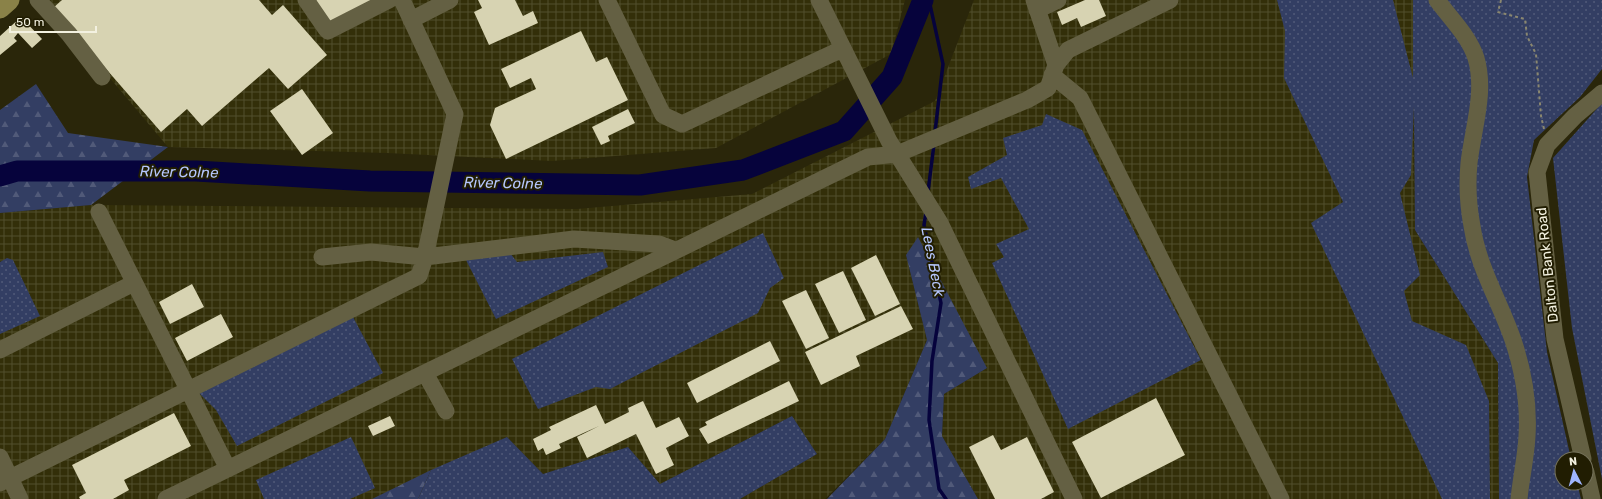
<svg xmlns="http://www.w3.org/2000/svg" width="1602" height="499" viewBox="0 0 1602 499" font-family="Rubik,sans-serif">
  <defs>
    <pattern id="industrial-grid" width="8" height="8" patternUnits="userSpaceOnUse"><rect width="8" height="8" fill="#332f09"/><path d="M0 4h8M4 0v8" fill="none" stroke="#514e2d"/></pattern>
    <pattern id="grass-dots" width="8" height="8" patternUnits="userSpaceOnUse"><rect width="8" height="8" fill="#333e63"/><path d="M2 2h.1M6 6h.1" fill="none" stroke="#515a79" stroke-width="1.8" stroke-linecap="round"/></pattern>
    <pattern id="forest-firs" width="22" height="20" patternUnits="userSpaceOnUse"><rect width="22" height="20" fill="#333e63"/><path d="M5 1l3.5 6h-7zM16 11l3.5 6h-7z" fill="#515a79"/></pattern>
  </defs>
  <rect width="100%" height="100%" fill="#2a260a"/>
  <path fill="url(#industrial-grid)" d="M44,0h861l-14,54 -175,94 -164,13 -165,-8 -219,-6z
    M974,0h439l2,230 83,133 1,136h-521l-36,-63 2,-42 43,-26 -81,-113 21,85 -42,99 -60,60h-85l77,-45 -25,-38 -132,68 -32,-37 -85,27 -36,-37 -132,62h-375v-286l91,-8 486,4 175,-15 183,-93z"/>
  <path fill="url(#grass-dots)" d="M1277,0h116l20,78v-78h189v69l-22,28 -46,43 -7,37 20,175 24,107h-9v24h15l4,16h-82l-1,-136 -83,-133 -1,-124 -3,69 -11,18 20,82 -16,16 8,30 54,24 23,56 1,98h-48l-131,-276 32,-21 -59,-124 1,-47z
    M1602,103v376l-30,-151 -19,-170z
    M1046,114l36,16 119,230 -133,69 -76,-166 12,-6 -8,-13 33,-15 -28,-51 -30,11 -3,-12 39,-22 -4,-17 39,-13z
    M763,233l21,45 -14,10 -12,25 -148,76 -14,-2 -58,22 -26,-50z
    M603,252l5,15 -112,52 -30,-59 44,-7 7,9z
    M7,258l6,2 27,56 -40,18v-72z
    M353,317l30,56 -146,73 -21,-36 -17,-17z
    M792,416l25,38 -77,45h-322l13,-29 76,-33 36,37 85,-27 32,37z
    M351,437l24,51 -25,11h-86l-8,-19z"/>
  <path fill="url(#forest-firs)" d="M36,84l32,49 100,14 -77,58 -91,8v-103z
    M918,237l69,131 -43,26 -2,42 36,63h-151l58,-60 42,-99 -21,-85z
    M431,470l-13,29h-46z"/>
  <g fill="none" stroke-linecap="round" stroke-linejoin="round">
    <path stroke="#06033c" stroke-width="3.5" d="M929,0l14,64 -8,68
      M928,192l6,-48
      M926,212l-2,13 17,78 -9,58 -3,59 10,69 7,10"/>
    <path stroke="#06033c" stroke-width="21" d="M0,176l17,-5h179l174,10 270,4 103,-15 101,-39 48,-54 31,-77"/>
  </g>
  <path fill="#d7d3b2" d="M62,0h197l13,15 11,-10 44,50 -39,34 -19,-21 -67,58 -15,-17 -26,23 -108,-124z
    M316,0h65l-52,26z
    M478,0h37l8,16 10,-5 5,12 -49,22 -15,-33 8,-4z
    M1085,0h14l7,16 -25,11 -4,-9 -15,7 -5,-13z
    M21,17l21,22 -10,9 -14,-15 -4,5 3,3 -17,14v-19z
    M581,31l15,31 11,-5 21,43 -122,59 -16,-34 5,-17 41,-19 -5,-11 -21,10 -9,-19z
    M302,89l31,44 -31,22 -32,-44z
    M628,109l7,14 -27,13 2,5 -9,4 -9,-18z
    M876,255l24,49 -25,12 -24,-48z
    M843,271l23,49 -27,13 -24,-49z
    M192,284l12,23 -34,17 -11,-22z
    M806,290l23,48 -23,11 -24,-48z
    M901,306l12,23 -57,27 4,10 -39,19 -16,-33z
    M221,314l12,23 -46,24 -12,-23z
    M770,341l10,20 -83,42 -10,-20z
    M789,381l10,20 -91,43 -9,-15 8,-4 -2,-3z
    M1156,398l29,57 -84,43 -29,-56z
    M643,401l13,27 23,-11 10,19 -23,12 8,17 -18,9 -20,-40 -49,24 -10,-21 22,-11 -40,18 2,4 -15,7 -3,-7 -5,3 -5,-12 18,-9 -2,-3 47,-22 9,19 24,-12 -1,-4z
    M174,413l17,33 -67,34 5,10 -16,9h-33l-1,-2 7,-4 -14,-28z
    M390,416l5,10 -22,10 -5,-10z
    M993,435l8,15 26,-13 27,55 -13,7h-46l-26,-52z"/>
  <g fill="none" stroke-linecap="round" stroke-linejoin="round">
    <path stroke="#8a8770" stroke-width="2" stroke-dasharray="3 3" stroke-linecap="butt" d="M1501,0l-3,12 27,7 2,17 9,18 5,62 3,13"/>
    <path stroke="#646043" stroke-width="17" d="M38,0l31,34 33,43
      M306,0l20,29 2,2 61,-31
      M607,0l56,115 19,9 160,-75
      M819,0l70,141 51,82 134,276
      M1437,0c13,18 32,36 39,58 10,34 -3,70 -7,105 -2,21 -1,42 3,63 6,41 28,76 41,114 10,30 16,64 14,96 -1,21 -6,42 -8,63
      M1037,10l21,-10
      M411,20l39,-20
      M1056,65l12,-15 102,-50
      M1052,75l28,23 201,401
      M99,212l129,257
      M322,257l49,-5 54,5 30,-143 -53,-114
      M0,350l134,-67
      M425,373l21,38
      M0,457l20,42
      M1583,459l-28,-120 -18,-167 10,-27 28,-29 27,-23
      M1586,472l6,27
      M0,483l419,-207 6,-19 149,-18 85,5 16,6
      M166,499l702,-342 29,-3 130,-54 21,-12 8,-23 -22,-65"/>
    <path stroke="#8a8248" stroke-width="21" d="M0,8l9,-8"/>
  </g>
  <g text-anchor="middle" stroke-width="4" stroke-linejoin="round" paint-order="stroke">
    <g font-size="14" fill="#f3f1e0" stroke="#211d02">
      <text transform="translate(1547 265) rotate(-96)" y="5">Dalton Bank Road</text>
    </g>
    <g font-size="15" font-style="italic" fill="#b5c6fd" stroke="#211d02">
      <text transform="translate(179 172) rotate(1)" y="5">River Colne</text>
      <text transform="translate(503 183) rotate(1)" y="5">River Colne</text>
      <text transform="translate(933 262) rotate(79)" y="5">Lees Beck</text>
    </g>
  </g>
  <g transform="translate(1574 471) rotate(354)"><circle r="19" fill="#211d02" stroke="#75725b"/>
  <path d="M0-3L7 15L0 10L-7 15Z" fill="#9eb4fd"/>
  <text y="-6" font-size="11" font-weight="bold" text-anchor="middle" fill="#f3f1e0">N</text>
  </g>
  <path d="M10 26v6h86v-6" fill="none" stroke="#f3f1e0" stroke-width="2"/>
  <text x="16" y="26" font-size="12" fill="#f3f1e0" stroke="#211d02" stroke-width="3" paint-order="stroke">50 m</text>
</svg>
